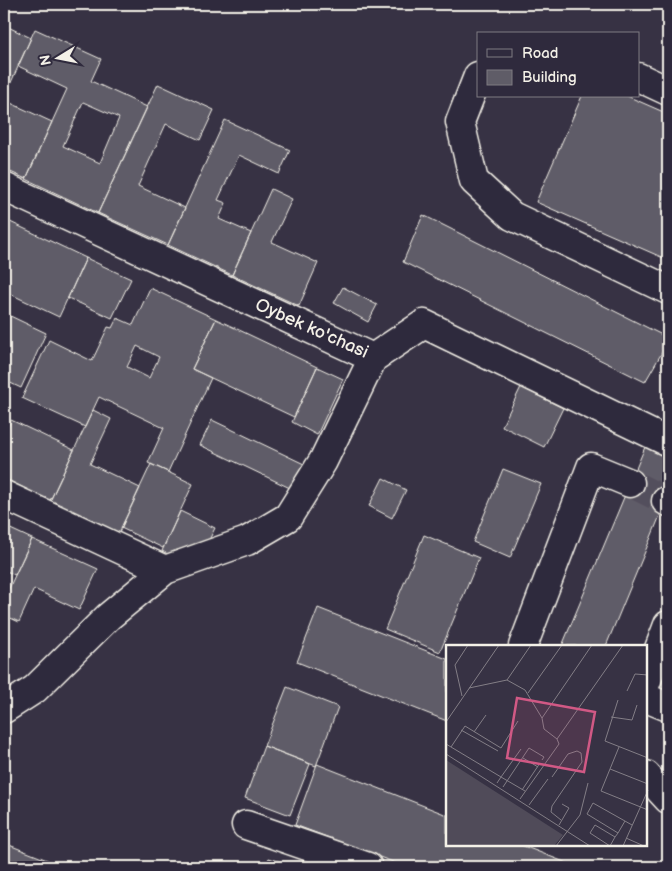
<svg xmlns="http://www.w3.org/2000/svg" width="672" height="871" viewBox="0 0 672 871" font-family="'Balsamiq Sans',sans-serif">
  <rect width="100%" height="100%" fill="#373244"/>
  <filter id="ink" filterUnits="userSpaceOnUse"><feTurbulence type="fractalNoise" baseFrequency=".02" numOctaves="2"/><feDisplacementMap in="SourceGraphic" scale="10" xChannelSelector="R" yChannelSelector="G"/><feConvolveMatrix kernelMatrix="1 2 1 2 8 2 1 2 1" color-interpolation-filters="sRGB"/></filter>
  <g filter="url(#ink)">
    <path fill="#5f5c67" stroke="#f4f1e8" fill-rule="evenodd" d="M4,25l27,13 -27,60z
      M35,29l66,30 -10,22 56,26 -49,106 -72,-34 41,-90 -49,-23zM83,102l36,16 -19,45 -37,-17z
      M158,84l56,26 -14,30 -34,-16 -28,62 47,22 -17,37 -70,-32z
      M582,96h45l41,18v146l-132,-58z
      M4,100l48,22 -26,57 -22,-10z
      M225,120l65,30 -11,24 -40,-19 -21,45 8,3 -7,16 32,14 -19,42 -64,-30z
      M271,189l21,10 -20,43 46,21 -19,43 -67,-31z
      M423,215l245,123v4l-23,40 -242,-120z
      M6,220l80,38 -27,59 -55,-26z
      M86,258l45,21 -19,39 -44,-20z
      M343,287l34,18 -9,17 -34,-19z
      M150,288l66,31 -24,50 19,9 -43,94 -20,-9 16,-35 -65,-31 -14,30 -63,-29 27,-58 43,21 16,-34 4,1 5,-10 16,7zM137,346l22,11 -10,21 -22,-11z
      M4,313l42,20 -25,55 -17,-8z
      M216,319l101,48 -23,50 -102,-48z
      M317,367l26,12 -26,56 -25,-13z
      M521,387l42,21 -19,39 -42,-21z
      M93,410l18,9 -21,45 50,24 -21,45 -69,-32z
      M11,420l63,30 -24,51 -46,-23v-41z
      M212,420l92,44 -12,25 -92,-44z
      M645,447l23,10 -2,44 -60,145h-44z
      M151,464l42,20 -30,64 -42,-20z
      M503,469l38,15 -31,74 -37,-16z
      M383,478l23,12 -14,28 -23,-12z
      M180,511l35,17 -14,28 -18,6 -21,-11z
      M4,526l28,13 -17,36 -11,-5z
      M424,535l55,23 -39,94 -55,-23z
      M32,539l66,30 -19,41 -45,-21 -15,33 -15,-7v-16z
      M318,608l129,51v62l-150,-59z
      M287,687l51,20 -22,59 -52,-20z
      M264,746l46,18 -20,51 -45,-17z
      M317,764l130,51v30h74l56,22h-171l-111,-42z
      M4,843l61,24h-61z
      M269,858l27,9h-31z"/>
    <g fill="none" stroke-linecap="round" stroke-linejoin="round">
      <path stroke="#534f5d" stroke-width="28" stroke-dasharray="28 14" stroke-linecap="butt" d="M630,483l36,18"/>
      <g stroke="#f4f1e8" stroke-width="31">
        <path id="minor" d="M478,76l-18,46 14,59 38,35 156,74
          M638,77l30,14
          M4,187l369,171 51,-34 244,118
          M4,495l161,75
          M666,501l2,1
          M523,646l68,-179 39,16
          M646,683l22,-58
          M646,698l22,9
          M4,709l31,-20 73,-72 57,-47 82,-29 41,-24 35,-56 50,-103
          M646,775l22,24
          M246,825l122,42"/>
      </g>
      <use href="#minor" stroke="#2f2a3d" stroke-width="28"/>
    </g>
  </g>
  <g text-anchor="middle" stroke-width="4" stroke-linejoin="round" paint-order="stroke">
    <g font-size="18" fill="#f4f1e8" stroke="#2f2a3d">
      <text transform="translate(312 328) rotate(24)" y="6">Oybek ko'chasi</text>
    </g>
  </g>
  <g transform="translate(446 645)">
    <rect width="201" height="201" fill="#373244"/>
    <path d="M0,115l117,75 -9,11h-108z" fill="#504b59"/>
    <path fill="none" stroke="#837e86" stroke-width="1" d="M61,35l24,-35M23,43l38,-8 18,10 17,28 2,11 13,10M181,46l8,-17 13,1M82,48l34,-48M16,51l-7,-31 13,-20M172,55l-13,41 43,17M165,72l21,3 5,-15M96,73l50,-73M0,77l53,-77M15,85l37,21M28,87l12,-17M0,99l55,33 -4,6M5,102l14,-21 36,22 17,-27M173,102l-18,44 47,19M75,104l-20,28 24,14M0,109l144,92M77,113l15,9M164,124l38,15M106,132l16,-23 9,-3 4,2 1,9 -30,44 -1,6 10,8M57,142l26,-39 15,9 -2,3M76,145l18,-27M74,154l39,-55 -2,-5 66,-94M83,160l19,-26M179,176l-7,12 -31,-19 6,-11 39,22M113,180l10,-17 -7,-4M169,192l-20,-12 -5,8 20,13 5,-9 3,-4M180,193l18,8M110,201l24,-31 8,-32M177,201l25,-56"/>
    <path fill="#d15985" fill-opacity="0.15" stroke="#d15985" stroke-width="2.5" d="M71,53l78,14 -11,60 -77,-14z"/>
    <rect width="201" height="201" fill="none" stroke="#f4f1e8" stroke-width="2.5"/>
  </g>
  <rect width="672" height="871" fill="none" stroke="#2f2a3d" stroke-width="20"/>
  <rect x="10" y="10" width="652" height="851" fill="none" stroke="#f4f1e8" stroke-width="2" filter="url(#ink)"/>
  <rect x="477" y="32" width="162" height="65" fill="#2f2a3d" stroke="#7e7a81"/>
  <rect x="487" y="49" width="25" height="8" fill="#2f2a3d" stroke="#7e7a81"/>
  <text x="522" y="58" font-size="15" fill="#f4f1e8">Road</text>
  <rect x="487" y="70" width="25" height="15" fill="#5f5c67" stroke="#7e7a81"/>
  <text x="522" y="82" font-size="15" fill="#f4f1e8">Building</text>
  <g transform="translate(58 58) rotate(260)" stroke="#2f2a3d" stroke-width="4" paint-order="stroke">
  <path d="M0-4L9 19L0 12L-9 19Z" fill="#f4f1e8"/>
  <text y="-8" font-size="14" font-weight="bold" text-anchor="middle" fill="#f4f1e8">N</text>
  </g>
</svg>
